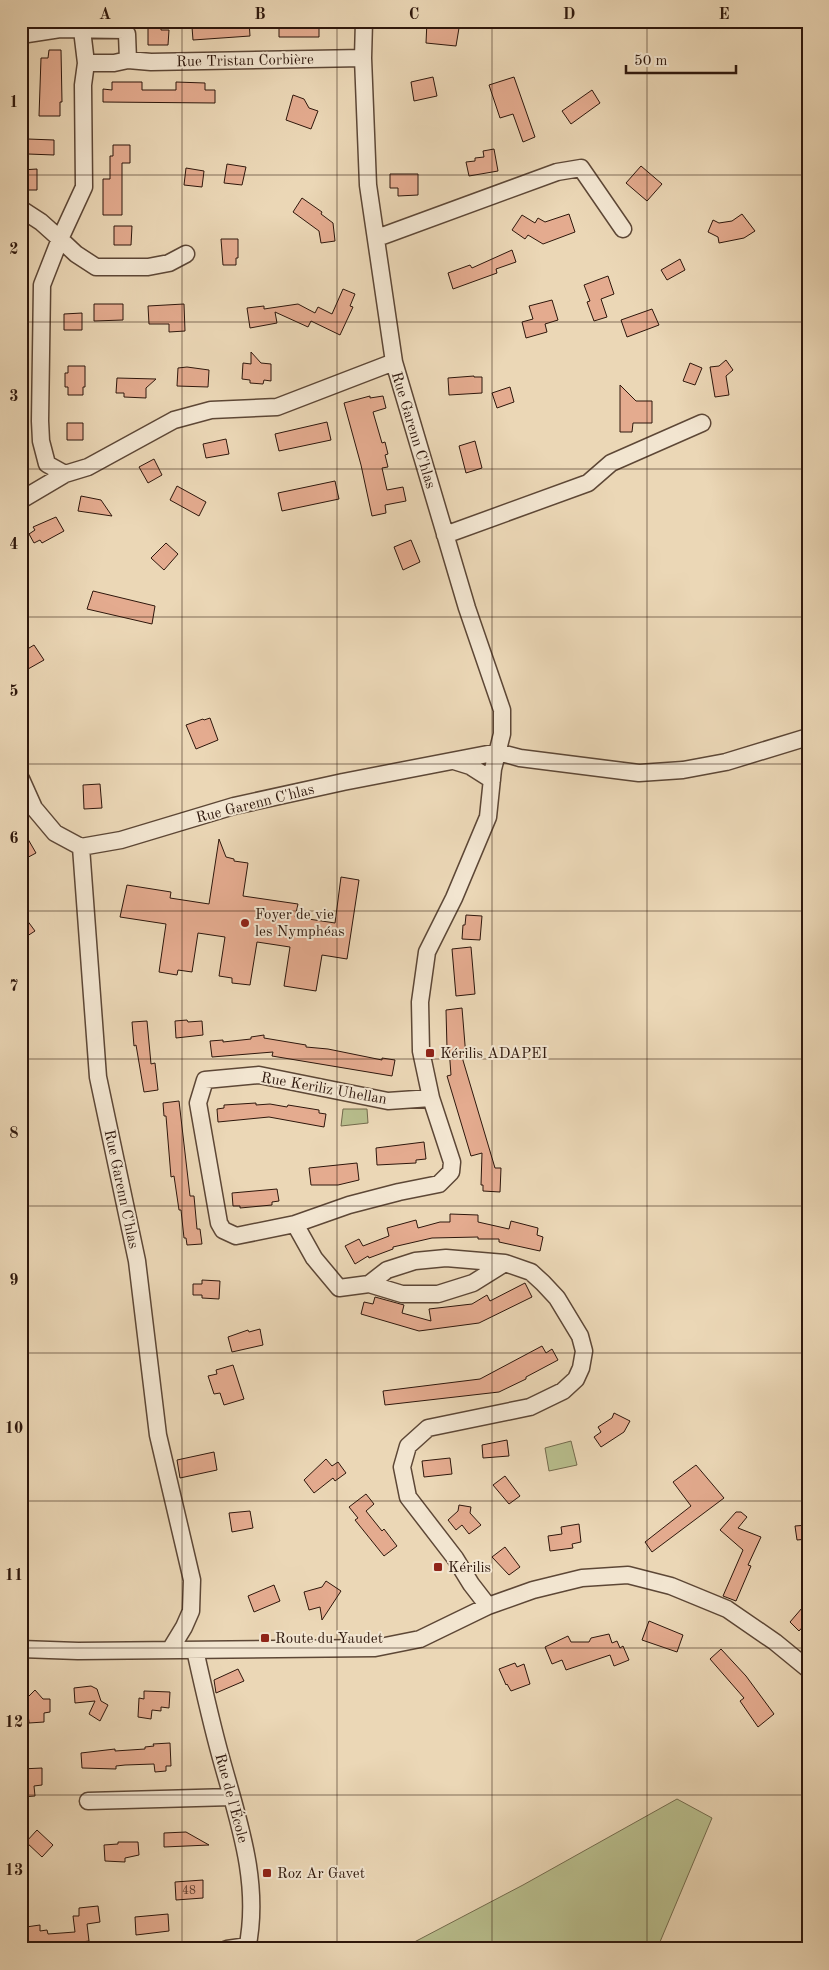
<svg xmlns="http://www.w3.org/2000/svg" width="829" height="1970" viewBox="0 0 829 1970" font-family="'Old Standard TT',serif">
  <rect width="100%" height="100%" fill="#ebd7b6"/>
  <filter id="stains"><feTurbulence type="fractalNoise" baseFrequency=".004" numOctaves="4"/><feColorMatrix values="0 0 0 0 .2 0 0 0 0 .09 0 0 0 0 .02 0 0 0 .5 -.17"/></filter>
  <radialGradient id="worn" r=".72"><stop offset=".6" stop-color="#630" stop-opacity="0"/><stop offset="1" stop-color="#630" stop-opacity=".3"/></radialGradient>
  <path fill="#b8be8d" stroke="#736a4c" d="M343,1109h24l1,14 -27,3z
    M571,1441l6,24 -28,6 -4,-23z
    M677,1799l35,19 -55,131h-256l122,-64z"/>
  <path fill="#e4ab8f" stroke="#2e170c" d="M148,21h13v9h8l-1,15h-20z
    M198,21h51l1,15 -57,4 -1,-13h6z
    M279,21h40v16h-40z
    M427,21l33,1 -4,24 -30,-3z
    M49,50h12l1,52h-2v14h-21l2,-58h7z
    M433,77l4,19 -23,5 -3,-19z
    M514,77l21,60 -12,5 -10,-28 -13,4 -11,-33z
    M112,82h30v8h34v-8l29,1v7h10v13l-112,-1v-13l9,1z
    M592,90l8,13 -29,21 -9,-13z
    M293,95l11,4 5,9 9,3 -7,18 -25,-9z
    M28,139l26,1v15l-26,-1z
    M113,145h17v18h-8v52h-19v-36h7v-23h3z
    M494,149l4,22 -29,5 -3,-14 9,-1v-3l9,-1 -1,-6z
    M227,164l19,3 -4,18 -18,-2z
    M641,166l21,18 -15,17 -21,-18z
    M186,168l18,3 -2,16 -18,-2z
    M37,169v21h-16v-20z
    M390,174h28v21l-20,1v-8h-8z
    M302,198l20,14 -1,2 12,9 2,18 -14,2 -2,-12 -26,-19z
    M569,214l6,18 -32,12 -15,-9 -3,4 -13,-9 10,-15 13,8 3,-5 7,4z
    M742,214l13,17 -11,7 -25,5 -1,-6 -10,-5 5,-12 6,3 13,-2z
    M114,226h18l-1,19h-17z
    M221,239h17v19h-2v7h-13z
    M512,250l4,12 -20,7 1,4 -44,16 -5,-16 22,-8 2,3z
    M680,259l5,11 -18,10 -6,-10z
    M608,276l6,18 -13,5 6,18 -13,4 -7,-19 3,-1 -6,-16z
    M343,289l12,5 -5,12 3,1 -13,28 -29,-14 -3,6 -33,-15 2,11 -27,5 -3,-20 17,-2v3l34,-5 17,9 3,-6 14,7z
    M552,300l6,20 -13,4 2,8 -21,6 -4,-16 11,-3 -4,-13z
    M94,304h29v16l-29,1z
    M184,304l1,27 -16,1v-8h-20l-1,-18z
    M652,309l7,16 -32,12 -6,-17z
    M82,313v17h-18v-16z
    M251,352l10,11 10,1v17l-7,-1 -1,4 -13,-1v-3l-8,-1 1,-16 8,1z
    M726,360l7,10 -7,6 3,19 -14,2 -5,-30 9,-1z
    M690,363l12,5 -7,17 -12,-4z
    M68,366h17v21h-2v8h-15v-8h-3v-14h3z
    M187,367l22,3 -1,17 -31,-1 1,-18z
    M474,376v1h8v16l-33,2 -1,-17z
    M117,378l39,1 -10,9v10l-22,-1v-4h-8z
    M620,385l16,16h16v22h-19l-1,9h-12z
    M510,387l4,15 -17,6 -5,-15z
    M370,396v2l13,-2 3,12 -13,4 9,31 3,-1 3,12 -3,1 3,12 -6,1 5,22 16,-3 3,14 -21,4 1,8 -14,3 -11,-51 -17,-62z
    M327,422l4,18 -52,11 -4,-17z
    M67,423h16v17h-16z
    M226,439l3,15 -23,4 -3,-14z
    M475,441l7,27 -16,5 -7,-27z
    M154,459l8,16 -14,8 -9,-16z
    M335,481l4,18 -57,12 -4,-18z
    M177,486l29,16 -7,14 -29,-16z
    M81,496l20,4 11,16 -34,-5z
    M56,517l8,14 -22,12 -2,-3 -6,3 -5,-9 6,-4 -2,-3z
    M411,540l9,22 -17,8 -9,-23z
    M166,543l12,11 -14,16 -13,-12z
    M93,591l62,15 -3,18 -65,-15z
    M34,645l10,15 -23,13v-20z
    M210,718l8,22 -22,9 -10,-24 17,-6 1,1z
    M100,784l2,24 -18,1 -1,-24z
    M21,827l15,26 -15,8z
    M219,839l7,18 8,2v2l14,2 -5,33 55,8 -3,13 40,6 6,-46 18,3 -12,79 -25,-4 -6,36 -32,-5 6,-39 -33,-5 -7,43 -18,-2v-5l-13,-2 6,-39 -27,-4 -6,39 -14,-2 -1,5 -18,-3 7,-48 -46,-7 7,-32 44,7 -1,6 39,6z
    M21,912l14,19 -14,9z
    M466,915l16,1 -2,24 -18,-1 1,-14h2z
    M471,947l4,47 -19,2 -4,-47z
    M462,1008l4,49h-4l33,111h6l-1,24 -17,-1v-6h-2l1,-32 -11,3 -24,-80 4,-1 -2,-27h-2l-1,-38z
    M187,1020l1,2 14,-1 1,14 -27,3 -1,-17z
    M147,1021l4,43 4,-1 3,27 -14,2 -8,-47 -2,1 -2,-24z
    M264,1035v3l42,7v2l22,2 54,11v-2l13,2 -3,16 -120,-20 1,-4 -61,5 -2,-16 13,-1v2l28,-3v-2z
    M179,1101l11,95h4l3,33h3l2,15 -15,1 -1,-7h-2l-3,-28h-2l-5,-34 -3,1 -5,-61h-2l-1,-13z
    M256,1103v2l14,-1 17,3 1,-2 31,5v3l7,1 -2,13 -55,-10 -51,5 -1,-13 7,-1v-3z
    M424,1142l2,17 -10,1v3l-39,2 -1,-17z
    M357,1163l2,17 -21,5h-27l-2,-17z
    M277,1189l2,12 -7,1v3l-32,3v-2h-7l-1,-13z
    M450,1214l28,1v7l31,7 2,-8 27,7 -1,7 6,2 -3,14 -41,-9v-3h-21v-2l-46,1 -39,9v2l-24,9 -1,-2 -13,8 -10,-18 14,-7 4,7 26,-10 -2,-8 29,-8 2,8 22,-6h10z
    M202,1280l18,1 -1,18 -17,-1v-3h-9v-11h9z
    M525,1283l7,14 -53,26 -60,8 -58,-17 3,-12 9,2 2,-7 29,8 -2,8 29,8 -2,-12 43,-5 15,-9 3,6z
    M260,1329l3,16 -31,7 -4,-15 20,-7 1,2z
    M542,1346l4,7 6,-4 6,11 -32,17v2l-27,13 -114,13 -2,-14 97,-12z
    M233,1365l11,34 -20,6 -4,-12 -6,1 -6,-18 9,-2 -1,-4z
    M614,1413l16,8 -6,11 -23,15 -7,-10 7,-5 -3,-5 14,-9z
    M507,1440l2,16 -26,2 -1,-13z
    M214,1452l3,18 -37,8 -3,-18z
    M450,1458l2,16 -28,3 -2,-16z
    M326,1459l6,7 6,-4 8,11 -11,8 -2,-3 -19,15 -10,-13z
    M696,1465l28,33 -72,54 -7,-10 46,-36 -18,-24z
    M505,1476l15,20 -11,8 -16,-19z
    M366,1494l8,10 -8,7 16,20 2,-2 13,17 -13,10 -29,-36 3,-2 -9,-11z
    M459,1505l12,2 -1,6 11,12 -12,9 -7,-9 -6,5 -8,-10 10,-9z
    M250,1511l3,17 -21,4 -3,-19z
    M736,1512h5l6,5 -9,11 23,9 -13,28 3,1 -15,35 -13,-5 20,-46 -23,-20z
    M579,1524l2,18 -9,2 1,4 -23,3 -2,-15 14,-2 -1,-7z
    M808,1525v14l-11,1 -2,-14z
    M505,1547l15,20 -11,8 -17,-18z
    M326,1581l15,10 -19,29 -2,-13 -11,3 -5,-18 18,-5z
    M274,1585l6,16 -26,11 -6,-16z
    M808,1601v20l-9,10 -9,-9z
    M649,1621l34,14 -6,17 -35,-12z
    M609,1634l3,9 5,-2 3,7 3,-2 6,14 -15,6 -4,-11 -44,15 -4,-10 -10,4 -7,-17 23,-11 3,6h18l2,-4z
    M721,1649l25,27 28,38 -16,13 -18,-26 4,-3 -34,-39z
    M515,1663l2,4 7,-3 6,20 -19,7 -4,-7 -1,1 -7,-16z
    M238,1669l6,12 -28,12 -2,-13z
    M91,1686l6,3 4,12 7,4 -8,16 -11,-7 6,-13 -20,2 -1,-15z
    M35,1690l8,9h7v13l-6,1v9l-15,1 -1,-9h-7v-16l7,-1z
    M144,1691l26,1 -1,16 -8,-1v4l-9,-1 -1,9 -13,-2 1,-19 5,1z
    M170,1743l1,23h-5v5l-11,1 -1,-8 -29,1 -9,1v3l-34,-1 -1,-15 34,-4v2l30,-2v-2l9,-1 -1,-2z
    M42,1768v17l-8,1 1,10 -14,1v-28z
    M37,1830l16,15 -11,12 -16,-15z
    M186,1832l23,13 -45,2v-14z
    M118,1842h20l1,13 -14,3v4l-20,-1 -1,-16 14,-1z
    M203,1880v18l-27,2 -1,-18z
    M98,1906l2,16 -13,2 2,17 -30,4v3l-30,1 -3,-22 14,-2v6l7,-1 1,4 27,-2 -2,-16h6v-8z
    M168,1914l1,17 -33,4 -1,-18z"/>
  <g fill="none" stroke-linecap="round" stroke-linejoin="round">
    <g stroke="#5d4736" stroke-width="19">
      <path id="minor" d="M364,21l-1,37 5,127 26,177 73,246 35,102v24l-9,35 -5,48 -34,81 -27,54 -7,50 1,49 10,47 21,64 -1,10 -12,12 -40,8 -50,13 -54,19 19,34 25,30 30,-4 33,10h36l35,-11 32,-20
        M21,35l39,-6 64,1 3,4 1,26 -14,3h-28l-4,-33
        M128,60l23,2 212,-4
        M86,63l-3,22 1,102 -24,52 16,15 20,13h52l21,-4 17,-9
        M21,209l20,13 19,17 -18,46 -2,136 1,20 6,23 18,10 23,-7 86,-47 37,-10 66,-3 117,-45
        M377,238l180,-66 24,-4 42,61
        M21,500l44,-26
        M445,535l143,-52 23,-20 91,-40
        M454,761l16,5 22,14
        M21,779l13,29 21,25 26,14
        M295,1224l-59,12 -13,-6 -4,-7 -21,-120 7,-23 54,-5 129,26 43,-3
        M369,1284l18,-14 28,-9 31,-3 59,5 26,9 12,11 14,15 23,38 4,15 -3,17 -5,11 -13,12 -33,16 -102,21 -20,18 -6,21 6,30 47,61 16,26 17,22
        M21,1649l57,2 297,-3 45,-9 68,-33 45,-16 49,-12 46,-3 43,11 56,23 48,33 33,27
        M170,1650l14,-23 7,-16 1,-31 -34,-145 -21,-174 -39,-184 -17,-230 40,-7 113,-34 109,-24 155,-30 22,6 119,15 44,-3 43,-8 82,-25
        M195,1650c8,36 16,72 26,108 17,62 40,125 26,191
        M88,1801l144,-4
        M227,1949l21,-3"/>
    </g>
    <use href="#minor" stroke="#f2e5d0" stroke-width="16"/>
  </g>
  <path fill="none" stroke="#2e170c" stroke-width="1" stroke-opacity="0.55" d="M182,21v1928M337,21v1928M492,21v1928M647,21v1928M21,175h787M21,322h787M21,469h787M21,617h787M21,764h787M21,911h787M21,1059h787M21,1206h787M21,1353h787M21,1501h787M21,1648h787M21,1795h787"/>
  <g fill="#8f2418" stroke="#f2e5d0" stroke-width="2">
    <circle cx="245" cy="923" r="5"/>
    <rect x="425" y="1048" width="10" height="10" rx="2.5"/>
    <rect x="433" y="1562" width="10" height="10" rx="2.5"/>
    <rect x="260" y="1633" width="10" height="10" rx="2.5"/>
    <rect x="262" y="1868" width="10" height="10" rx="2.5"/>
  </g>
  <g text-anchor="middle" stroke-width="4" stroke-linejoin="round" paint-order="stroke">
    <g font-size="12" fill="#5c3c2d">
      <text x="189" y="1894">48</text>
    </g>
    <g font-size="15" fill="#2e170c" stroke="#f2e5d0">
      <text transform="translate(245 60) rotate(-1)" y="5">Rue Tristan Corbière</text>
      <text transform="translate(414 430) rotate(73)" y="5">Rue Garenn C'hlas</text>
      <text transform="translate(255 803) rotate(-14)" y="5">Rue Garenn C'hlas</text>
      <text transform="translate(324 1088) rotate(10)" y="5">Rue Keriliz Uhellan</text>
      <text transform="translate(122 1189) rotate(78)" y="5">Rue Garenn C'hlas</text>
      <text transform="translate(232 1798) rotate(75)" y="5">Rue de l'École</text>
    </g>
    <g font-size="15" fill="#2e170c" stroke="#f2e5d0" text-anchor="start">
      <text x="255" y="919">Foyer de vie<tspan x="255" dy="17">les Nymphéas</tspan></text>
      <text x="440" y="1058">Kérilis ADAPEI</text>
      <text x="448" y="1572">Kérilis</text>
      <text x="275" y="1643">Route du Yaudet</text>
      <text x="277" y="1878">Roz Ar Gavet</text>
    </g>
  </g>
  <rect width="829" height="1970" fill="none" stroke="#ebd7b6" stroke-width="55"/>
  <path d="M626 65v8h110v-8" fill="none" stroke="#2e170c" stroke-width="2.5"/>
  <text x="634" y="65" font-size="15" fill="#2e170c" stroke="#f2e5d0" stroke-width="4" paint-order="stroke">50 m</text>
  <rect x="28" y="28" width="774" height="1914" fill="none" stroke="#2e170c" stroke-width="2"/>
  <g font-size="16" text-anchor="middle" font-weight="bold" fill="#2e170c">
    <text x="105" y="19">A</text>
    <text x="260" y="19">B</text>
    <text x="414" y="19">C</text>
    <text x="569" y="19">D</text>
    <text x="724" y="19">E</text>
    <text x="14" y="107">1</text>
    <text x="14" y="254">2</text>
    <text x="14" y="401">3</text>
    <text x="14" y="549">4</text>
    <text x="14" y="696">5</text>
    <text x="14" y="843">6</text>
    <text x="14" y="991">7</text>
    <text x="14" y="1138">8</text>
    <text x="14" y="1285">9</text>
    <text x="14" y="1433">10</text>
    <text x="14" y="1580">11</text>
    <text x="14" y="1727">12</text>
    <text x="14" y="1875">13</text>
  </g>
  <rect width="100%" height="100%" filter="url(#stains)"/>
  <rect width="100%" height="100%" fill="url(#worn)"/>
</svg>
